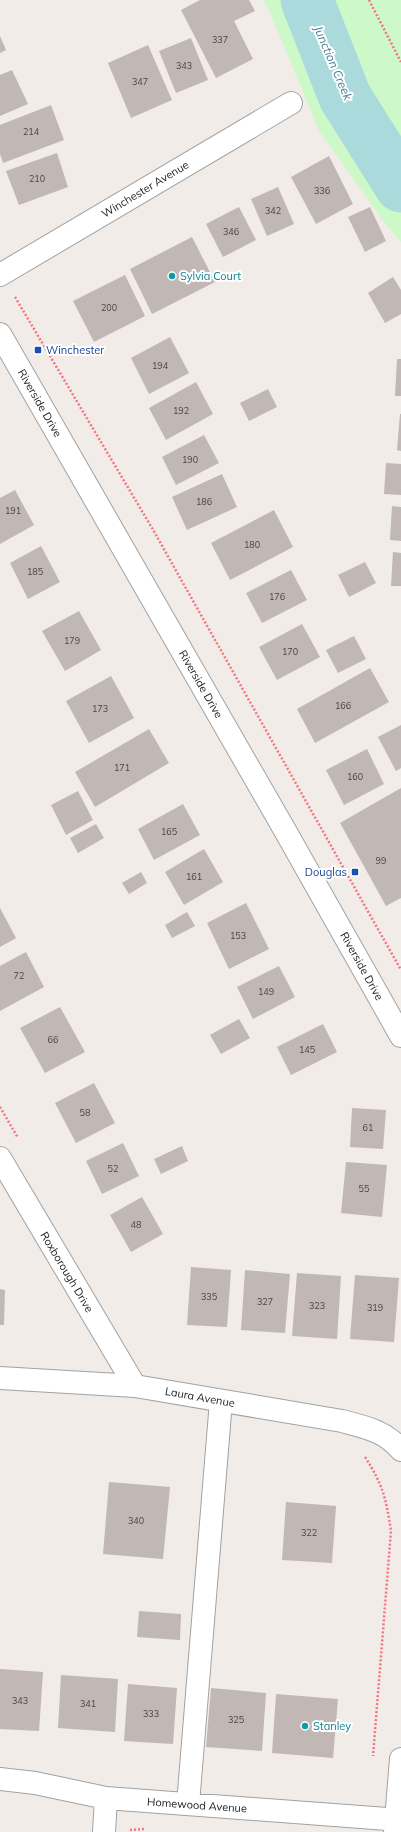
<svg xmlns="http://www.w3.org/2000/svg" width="401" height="1832" viewBox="0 0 401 1832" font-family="Mulish,sans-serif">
  <rect width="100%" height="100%" fill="#f1ece8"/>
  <path fill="#cdf8c8" d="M263,0h138v242l-17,-20 -65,-91 -50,-121z"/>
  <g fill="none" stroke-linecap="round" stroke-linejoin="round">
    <path stroke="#aadadc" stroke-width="53" d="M307,0l38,97 56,89"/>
  </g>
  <path fill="#c1b7b4" d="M200,0h49l6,11 -21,10 19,38 -37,19 -35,-68z
    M0,36l6,14 -6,3z
    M191,38l17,42 -32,13 -17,-42z
    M148,45l24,55 -41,18 -23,-55z
    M12,70l16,34 -28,12v-41z
    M51,105l13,35 -61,23 -3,-9v-29z
    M57,153l11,34 -49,18 -13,-34z
    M329,156l24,48 -37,20 -25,-47z
    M278,187l16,37 -27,12 -16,-37z
    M239,207l17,33 -33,17 -17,-33z
    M370,207l16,34 -21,11 -17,-35z
    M192,237l23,45 -63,32 -22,-45z
    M125,275l20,41 -51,26 -21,-41z
    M393,277l8,13v24l-16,9 -17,-30z
    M170,337l19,36 -40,21 -18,-36z
    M397,359h4v37h-6z
    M196,382l17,32 -47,26 -17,-32z
    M268,389l9,18 -28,14 -9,-18z
    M400,414h1v37l-4,-1z
    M204,435l15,28 -43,22 -14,-28z
    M386,463l15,1v31l-17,-1z
    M222,474l15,33 -50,23 -15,-33z
    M15,490l19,35 -34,19v-46z
    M392,506l9,1v34l-11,-1z
    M274,510l19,37 -63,33 -19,-37z
    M41,546l19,36 -32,17 -18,-36z
    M393,552l8,1v33h-10z
    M365,562l11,21 -27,14 -11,-22z
    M291,570l16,30 -45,23 -16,-30z
    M79,611l22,39 -36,21 -23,-40z
    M302,624l18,33 -43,23 -18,-33z
    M354,636l12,23 -28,14 -12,-23z
    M370,668l19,34 -74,41 -18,-34z
    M111,676l23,42 -45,25 -23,-42z
    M401,725v43l-5,3 -18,-34z
    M149,729l20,34 -74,44 -20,-35z
    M367,749l17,35 -40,21 -18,-35z
    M401,788v110l-15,8 -46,-83z
    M78,791l15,29 -27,15 -15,-30z
    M183,804l17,31 -46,25 -16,-31z
    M96,824l8,14 -26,15 -8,-15z
    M204,849l19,33 -39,23 -19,-33z
    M141,872l6,11 -18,11 -7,-11z
    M246,903l23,46 -40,20 -22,-46z
    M0,908l16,30 -16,9z
    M187,912l8,14 -23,12 -7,-13z
    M26,952l18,35 -44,24v-45z
    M279,966l16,31 -42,22 -16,-32z
    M60,1007l25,45 -40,21 -25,-45z
    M239,1019l11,19 -29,16 -11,-19z
    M323,1024l14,28 -46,23 -14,-28z
    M94,1083l21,40 -39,20 -21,-40z
    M352,1108l34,2 -3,39 -33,-2z
    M123,1143l16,33 -37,18 -16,-33z
    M182,1146l6,15 -27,13 -7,-15z
    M346,1162l41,3 -5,52 -41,-4z
    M142,1197l21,37 -32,18 -21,-37z
    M191,1267l40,3 -4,57 -40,-2z
    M245,1270l45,4 -5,59 -44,-3z
    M297,1273l44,3 -4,63 -45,-3z
    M355,1275l44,3 -5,64 -44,-3z
    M0,1289l5,1 -1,35h-4z
    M109,1482l61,5 -7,72 -60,-5z
    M286,1502l50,4 -4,57 -50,-3z
    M139,1611l42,3 -1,26 -43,-3z
    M0,1669l43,3 -4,59 -39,-2z
    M61,1675l57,4 -3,53 -57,-4z
    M128,1684l49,4 -4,56 -49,-3z
    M211,1688l55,5 -4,58 -56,-4z
    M276,1694l62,5 -5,59 -61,-5z"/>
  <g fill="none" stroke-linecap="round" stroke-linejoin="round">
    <g stroke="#a2a2a2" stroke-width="24">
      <path id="minor" d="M0,275l291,-172
        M0,334l287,500 114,202
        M0,1158l135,228
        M0,1378l135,8 207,35c23,6 43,10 59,29
        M0,1779l35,4 71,15 295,22
        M188,1804l33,-403
        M104,1832l2,-34
        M395,1832l6,-73"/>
    </g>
    <path stroke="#f4757f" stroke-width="2.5" stroke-dasharray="2 2" stroke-linecap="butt" d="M369,0l32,62
      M15,297l137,231 249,442
      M0,1107l18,31
      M365,1457c18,28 21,41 26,74l-18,225
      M130,1830l15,-1"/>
    <use href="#minor" stroke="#fff" stroke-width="22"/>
  </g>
  <g fill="#0f9aa8" stroke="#fff" stroke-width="1.5">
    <circle cx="172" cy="276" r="4"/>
    <circle cx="305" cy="1726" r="4"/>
  </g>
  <g fill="#1a4fb4" stroke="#fff" stroke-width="1.5">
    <rect x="34" y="346" width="8" height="8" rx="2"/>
    <rect x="351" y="868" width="8" height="8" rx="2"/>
  </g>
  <g text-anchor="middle" stroke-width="4" stroke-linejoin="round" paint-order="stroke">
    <g font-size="9" fill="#494646">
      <text x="220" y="43">337</text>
      <text x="184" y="69">343</text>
      <text x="140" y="85">347</text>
      <text x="31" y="135">214</text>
      <text x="37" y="182">210</text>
      <text x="322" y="194">336</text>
      <text x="273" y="214">342</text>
      <text x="231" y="235">346</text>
      <text x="109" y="311">200</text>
      <text x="160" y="369">194</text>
      <text x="181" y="414">192</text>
      <text x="190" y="463">190</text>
      <text x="204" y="505">186</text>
      <text x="13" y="514">191</text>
      <text x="252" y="548">180</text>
      <text x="35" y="575">185</text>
      <text x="277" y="600">176</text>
      <text x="72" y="644">179</text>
      <text x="290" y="655">170</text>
      <text x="343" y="709">166</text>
      <text x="100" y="712">173</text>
      <text x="122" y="771">171</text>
      <text x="355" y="780">160</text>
      <text x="169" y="835">165</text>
      <text x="381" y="864">99</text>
      <text x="194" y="880">161</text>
      <text x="238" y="939">153</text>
      <text x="19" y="979">72</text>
      <text x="266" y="995">149</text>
      <text x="53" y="1043">66</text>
      <text x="307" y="1053">145</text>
      <text x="85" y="1116">58</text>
      <text x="368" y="1131">61</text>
      <text x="113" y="1172">52</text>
      <text x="364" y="1192">55</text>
      <text x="136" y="1228">48</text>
      <text x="209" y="1300">335</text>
      <text x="265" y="1305">327</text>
      <text x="317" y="1309">323</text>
      <text x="375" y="1311">319</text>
      <text x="136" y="1524">340</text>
      <text x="309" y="1536">322</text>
      <text x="20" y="1704">343</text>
      <text x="88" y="1707">341</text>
      <text x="151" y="1717">333</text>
      <text x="236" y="1723">325</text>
    </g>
    <g font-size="11" fill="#212121" stroke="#fff">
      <text transform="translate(145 189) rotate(-31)" y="4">Winchester Avenue</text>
      <text transform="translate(40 403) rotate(60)" y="4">Riverside Drive</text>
      <text transform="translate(201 684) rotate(60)" y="4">Riverside Drive</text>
      <text transform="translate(362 966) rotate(61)" y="4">Riverside Drive</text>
      <text transform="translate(67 1272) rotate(59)" y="4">Roxborough Drive</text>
      <text transform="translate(200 1397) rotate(10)" y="4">Laura Avenue</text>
      <text transform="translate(197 1805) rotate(4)" y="4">Homewood Avenue</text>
    </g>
    <g font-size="11" fill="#0d838f" stroke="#fff" text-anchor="start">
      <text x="180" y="280">Sylvia Court</text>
      <text x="313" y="1730">Stanley</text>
    </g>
    <g font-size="11" fill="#164399" stroke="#fff" text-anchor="start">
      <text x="46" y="354">Winchester</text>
      <text x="347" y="876" text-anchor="end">Douglas</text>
    </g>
    <g font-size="12" font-style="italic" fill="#477d96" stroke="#fff">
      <text transform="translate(333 63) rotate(67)" y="4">Junction Creek</text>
    </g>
  </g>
</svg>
